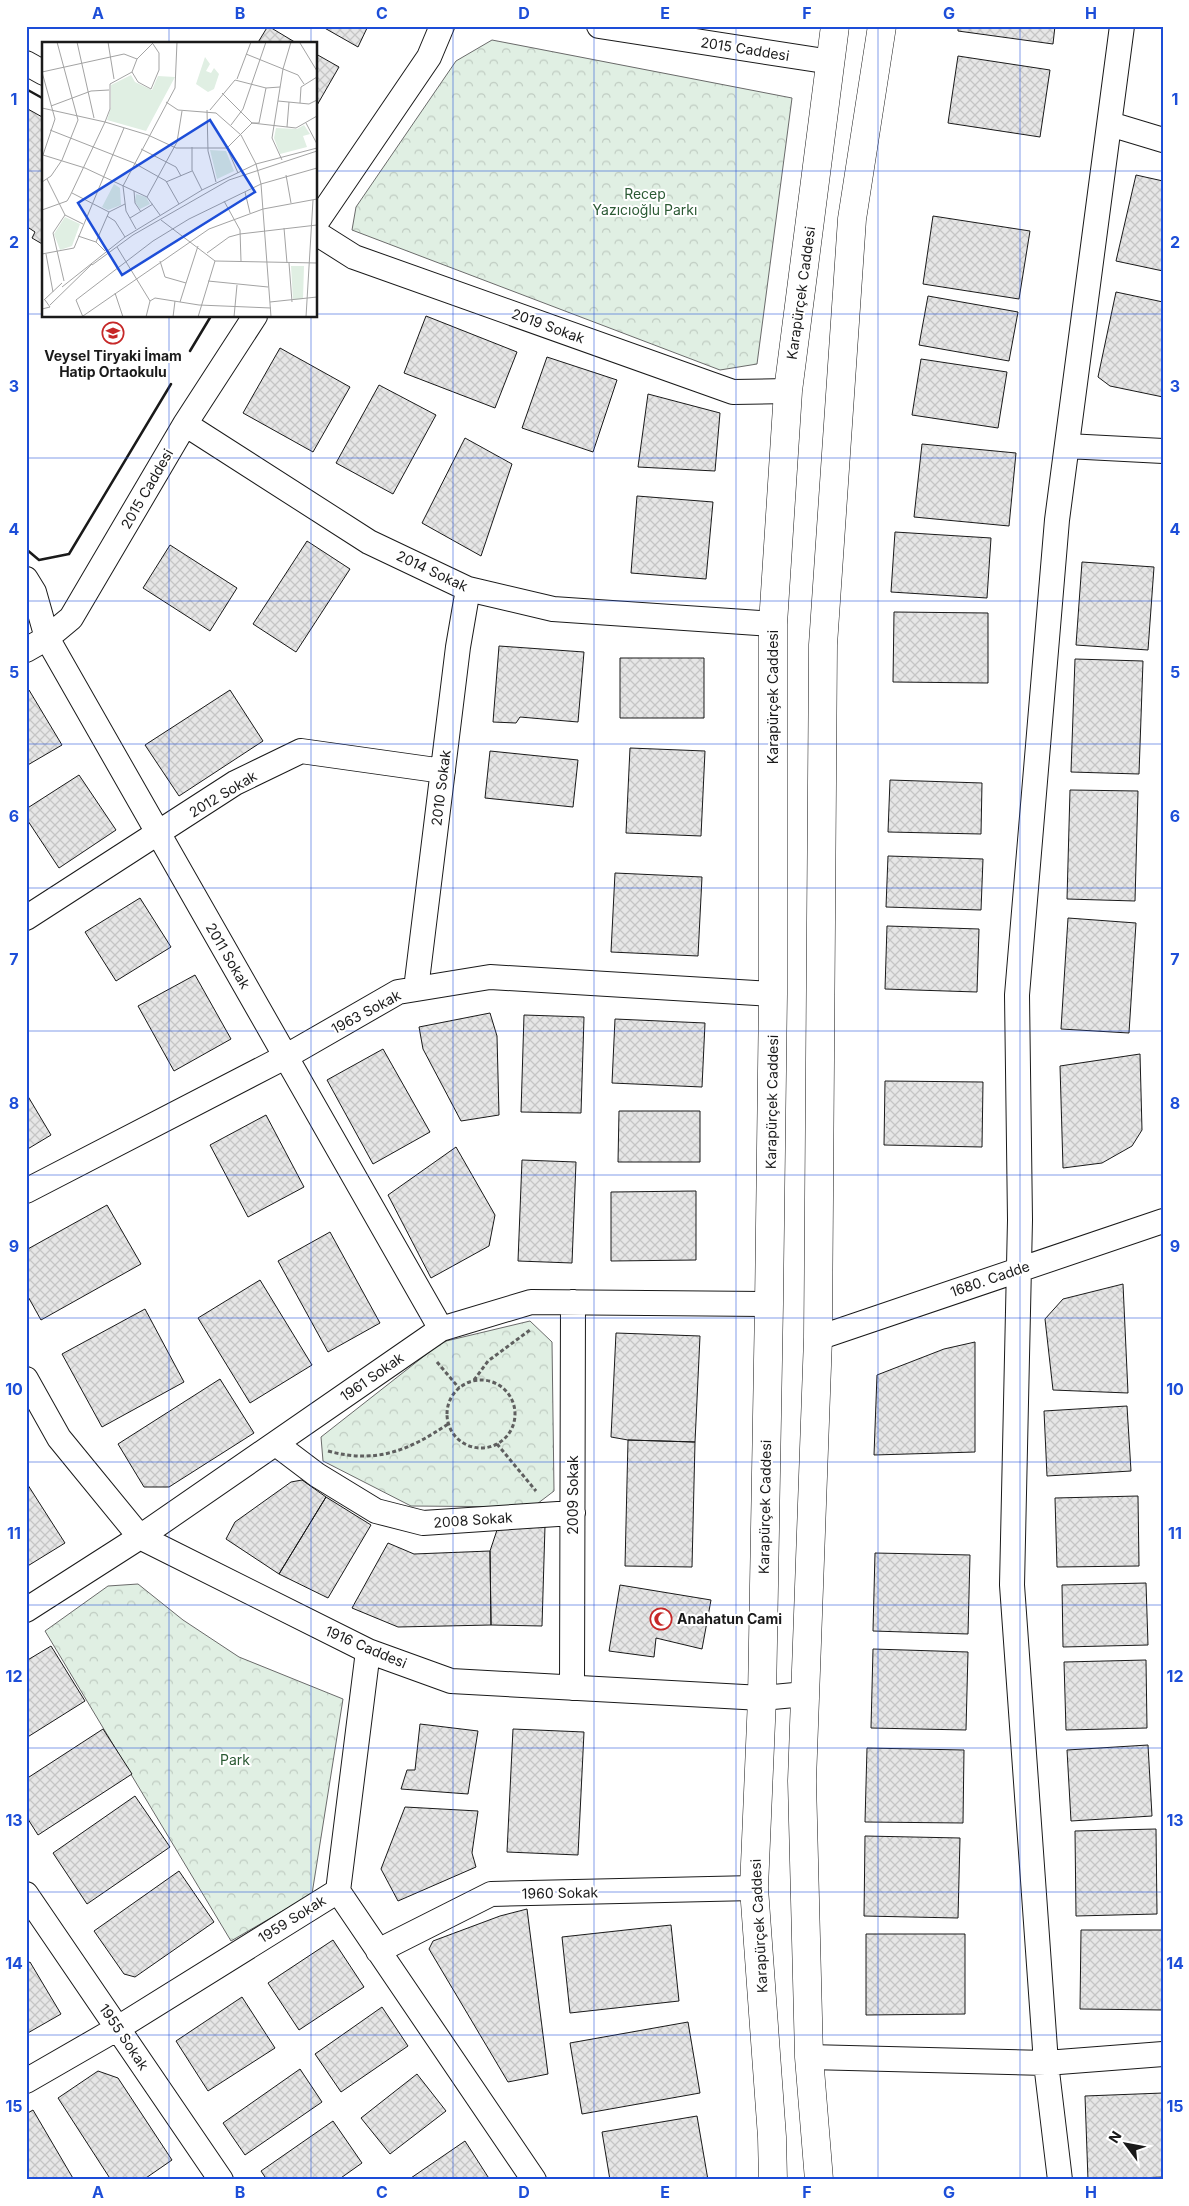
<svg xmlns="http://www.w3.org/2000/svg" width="1189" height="2206" viewBox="0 0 1189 2206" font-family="Inter,sans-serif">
  <defs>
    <pattern id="forest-crowns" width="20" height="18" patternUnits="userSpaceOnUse" patternTransform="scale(1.25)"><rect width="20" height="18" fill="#e0efe3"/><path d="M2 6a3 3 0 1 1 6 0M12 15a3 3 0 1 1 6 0" fill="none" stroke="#c0ccc2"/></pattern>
    <pattern id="building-cross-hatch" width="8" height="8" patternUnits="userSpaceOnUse" patternTransform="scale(1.25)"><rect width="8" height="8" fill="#e6e6e6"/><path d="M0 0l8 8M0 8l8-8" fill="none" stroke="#c5c5c5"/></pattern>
  </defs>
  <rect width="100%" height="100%" fill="#fff"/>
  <path fill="url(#forest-crowns)" stroke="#6a6a6a" d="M492,40l300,58 -35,266 -37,6 -368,-140 4,-23 100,-146z
    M530,1321l22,21 2,149 -21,16 -122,-1 -88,-45 -2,-24 121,-95z
    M138,1584l45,36 56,37 104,42 -31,195 -81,47 -186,-310 63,-45z"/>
  <path fill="url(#building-cross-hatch)" stroke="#1a1a1a" d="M268,26l30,18h-41z
    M321,26h47l-10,21z
    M958,26h97l-2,18 -95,-13z
    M316,54l23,13 -23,40z
    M958,56l92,14 -10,67 -92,-14z
    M26,108l18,10v127l-12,-7 3,-6 -9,-6z
    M1136,175l27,6v90l-47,-10z
    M933,216l97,15 -11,68 -96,-15z
    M1116,292l47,10v95l-53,-11 -12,-9z
    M928,296l90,16 -9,49 -90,-16z
    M426,316l91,36 -22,56 -91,-35z
    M280,348l70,39 -37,65 -70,-39z
    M547,357l70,23 -24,72 -71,-24z
    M921,359l86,13 -9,56 -86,-13z
    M379,385l57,30 -43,79 -57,-31z
    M648,394l72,19 -5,58 -77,-4z
    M465,438l47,26 -31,92 -59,-33z
    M922,444l94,9 -7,73 -95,-9z
    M637,496l76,6 -7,77 -75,-6z
    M895,532l96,6 -4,60 -96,-6z
    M307,541l43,28 -54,83 -43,-28z
    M170,545l67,43 -27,43 -67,-43z
    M1082,562l72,5 -6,83 -72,-5z
    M894,612l94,1v70l-95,-1z
    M499,646l85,6 -6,70 -58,-5 -4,6 -23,-1z
    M620,658h84v60h-84z
    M1075,659l68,2 -4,113 -68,-2z
    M29,690l33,55 -36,21v-74z
    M230,690l33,51 -84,55 -34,-51z
    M630,748l75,3 -4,85 -75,-3z
    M490,751l88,9 -5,47 -88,-9z
    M79,775l37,55 -57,38 -33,-50v-9z
    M890,780l92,3 -1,51 -93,-2z
    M1070,790l68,1 -3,110 -68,-2z
    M888,856l95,3 -2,51 -95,-3z
    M615,873l87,4 -4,79 -87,-4z
    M140,898l31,49 -55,34 -31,-49z
    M1068,918l68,5 -7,110 -68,-4z
    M887,926l92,3 -2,63 -92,-3z
    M195,975l36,64 -57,32 -36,-65z
    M490,1013l7,23 2,79 -38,6 -38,-72 -4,-22z
    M524,1015l60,2 -3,96 -60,-1z
    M615,1019l90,4 -3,64 -90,-4z
    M383,1049l47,83 -57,32 -46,-84z
    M1140,1054l2,76 -10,16 -30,17 -39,5 -3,-102z
    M885,1081l98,1 -1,65 -98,-2z
    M26,1093l25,42 -25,15z
    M619,1111h81v51h-82z
    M266,1115l38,72 -56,30 -38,-72z
    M456,1147l39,68 -6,31 -58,32 -43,-83z
    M522,1160l54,2 -4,101 -54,-2z
    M696,1191v69l-85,1v-69z
    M107,1205l34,59 -100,56 -15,-27v-43z
    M330,1232l50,91 -52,29 -50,-91z
    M260,1280l52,85 -62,38 -52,-85z
    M1123,1284l5,109 -75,-3 -8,-71 18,-20z
    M145,1309l39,73 -82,45 -40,-73z
    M616,1333l84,3 -5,106 -67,-2 -17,-3z
    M975,1342v110l-101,3 3,-80 67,-26z
    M220,1379l34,54 -85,54h-25l-26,-43z
    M1127,1406l4,65 -84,5 -3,-65z
    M628,1440l67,2 -3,125 -67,-1z
    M302,1480l24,17 -47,77 -53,-35 9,-17 56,-40z
    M26,1482l39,61 -39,24z
    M1138,1496l1,70 -82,1 -2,-69z
    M326,1497l45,28 -43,73 -49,-24z
    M545,1526l-3,100 -51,-1 -1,-74 8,-24z
    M388,1543l26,11 76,-3 1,74 -93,2 -46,-19z
    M875,1553l95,2 -2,79 -95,-3z
    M1146,1583l2,62 -85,2 -1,-62z
    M620,1585l91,15 -9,49 -46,-11 -2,19 -45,-6z
    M51,1646l34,55 -59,37v-77z
    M873,1649l95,3 -2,78 -95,-2z
    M1146,1660l1,68 -81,2 -2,-68z
    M420,1724l58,7 -10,63 -67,-5 6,-19h8z
    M103,1729l29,45 -94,61 -12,-19v-37z
    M513,1729l71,3 -6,123 -71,-3z
    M1148,1745l4,71 -81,5 -4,-71z
    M867,1748l97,2 -1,73 -98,-1z
    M135,1796l35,51 -83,57 -34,-51z
    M405,1807l73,4 -6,42 4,14 -78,34 -17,-32z
    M1156,1829l1,85 -81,2 -1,-85z
    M865,1836l95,2 -2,80 -94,-2z
    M179,1871l35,51 -79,55 -11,-3 -30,-43z
    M527,1909l21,165 -40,8 -79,-133 4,-8 67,-25z
    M671,1925l8,76 -109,12 -8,-76z
    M1081,1930h82v80l-83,-1z
    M866,1934h99v80l-99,1z
    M333,1940l31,47 -65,43 -31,-47z
    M30,1962l31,52 -35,20v-70z
    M242,1997l33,51 -67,43 -32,-50z
    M382,2007l26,39 -67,46 -26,-38z
    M688,2022l12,71 -118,21 -12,-71z
    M300,2069l22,33 -77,53 -22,-32z
    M98,2071l20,7 54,82 -29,20h-32l-53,-82z
    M417,2074l29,37 -56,43 -29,-36z
    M1163,2093v84l-75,3 -3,-84z
    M33,2110l41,70h-48v-66z
    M697,2116l11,64h-98l-8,-48z
    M333,2121l29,42 -24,17h-71l-6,-9z
    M465,2141l25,39h-82z"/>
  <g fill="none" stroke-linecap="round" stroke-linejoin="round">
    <g stroke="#1a1a1a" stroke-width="26">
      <path id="minor" d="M599,26l232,36
        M26,63l18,10
        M1110,124l53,16
        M316,223l113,-166 13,-31
        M316,233l38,24 379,135 55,-1
        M185,424l184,118 99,47 85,20 220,15
        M1067,446l96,5
        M26,579l8,13 13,46 394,691
        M26,650l21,-12 24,-20 114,-194 70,-108
        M26,918l209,-135 66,-32 142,20
        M416,989l42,-342 10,-58
        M26,1191l259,-134 113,-65 92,-15 283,17
        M818,1338l345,-117
        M26,1379l33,59 81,99 228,114 83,30 311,17 43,-4
        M276,1444l41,31 59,36 47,12 150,-10
        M26,1610l114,-73 301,-208 90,-27 238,2
        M572,1688l1,-386
        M338,1891l196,289
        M338,1891l30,-240
        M26,1894l195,286
        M378,1951l113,-57 263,-6
        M809,2057l237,6 117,-9
        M26,2081l92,-53 220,-137
        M1060,2180l-14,-117 -34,-478 8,-365 -3,-225 40,-475 65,-494"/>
    </g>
    <g stroke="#1a1a1a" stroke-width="29">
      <path id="secondary" d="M773,2180l-1,-43 -18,-249 8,-190 7,-394 4,-310v-370l15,-233 47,-365
        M819,2180l-10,-123 -7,-276 16,-443 5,-693 29,-426 30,-193"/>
    </g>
    <path stroke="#5f5f5f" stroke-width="3" stroke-dasharray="4 2.5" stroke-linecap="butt" d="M437,1362l22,26
      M447 1414a34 34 0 1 1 68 0a34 34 0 1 1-68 0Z
      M474,1380l14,-19 42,-31
      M497,1444l39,47
      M328,1451c48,13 80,0 120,-27"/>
    <use href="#minor" stroke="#fff" stroke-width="24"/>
    <use href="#secondary" stroke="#fff" stroke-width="28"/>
    <path stroke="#1a1a1a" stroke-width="2.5" d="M26,89l18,10
      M190,351l21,-35
      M26,549l13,11 30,-6 102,-170"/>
  </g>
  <path fill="none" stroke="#1d4ed8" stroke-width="1" stroke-opacity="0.55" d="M169,26v18M311,26v18M453,26v2154M594,26v2154M736,26v2154M878,26v2154M1020,26v2154M26,171h18M316,171h847M26,314h18M316,314h847M169,316v1864M311,316v1864M26,458h1137M26,601h1137M26,744h1137M26,888h1137M26,1031h1137M26,1175h1137M26,1318h1137M26,1462h1137M26,1605h1137M26,1748h1137M26,1892h1137M26,2035h1137"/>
  <defs>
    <g id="school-ring" transform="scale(1.125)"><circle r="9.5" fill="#fff" stroke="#c62828" stroke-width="1.5"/><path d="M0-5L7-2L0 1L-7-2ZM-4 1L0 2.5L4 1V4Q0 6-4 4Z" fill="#c62828"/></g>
    <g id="mosque-ring" transform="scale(1.125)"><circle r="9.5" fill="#fff" stroke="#c62828" stroke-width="1.5"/><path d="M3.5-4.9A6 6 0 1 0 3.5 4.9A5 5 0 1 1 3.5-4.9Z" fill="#c62828"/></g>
  </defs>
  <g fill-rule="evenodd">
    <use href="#school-ring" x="113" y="333"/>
    <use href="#mosque-ring" x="661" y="1619"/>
  </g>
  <g text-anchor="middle" stroke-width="4" stroke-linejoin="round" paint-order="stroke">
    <g font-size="14" fill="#1a1a1a" stroke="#fff">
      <text transform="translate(745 49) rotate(9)" y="5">2015 Caddesi</text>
      <text transform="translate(801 293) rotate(-82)" y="5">Karapürçek Caddesi</text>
      <text transform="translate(548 326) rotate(20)" y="5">2019 Sokak</text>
      <text transform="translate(147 489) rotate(-60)" y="5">2015 Caddesi</text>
      <text transform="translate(432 571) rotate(25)" y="5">2014 Sokak</text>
      <text transform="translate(773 697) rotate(-90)" y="5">Karapürçek Caddesi</text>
      <text transform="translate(441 788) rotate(-83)" y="5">2010 Sokak</text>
      <text transform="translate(223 794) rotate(-31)" y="5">2012 Sokak</text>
      <text transform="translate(228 956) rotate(60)" y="5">2011 Sokak</text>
      <text transform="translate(366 1012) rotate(-28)" y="5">1963 Sokak</text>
      <text transform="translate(772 1102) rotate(-89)" y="5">Karapürçek Caddesi</text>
      <text transform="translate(990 1279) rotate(-19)" y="5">1680. Cadde</text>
      <text transform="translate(372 1377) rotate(-35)" y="5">1961 Sokak</text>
      <text transform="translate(573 1495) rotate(-90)" y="5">2009 Sokak</text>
      <text transform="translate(765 1507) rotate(-89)" y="5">Karapürçek Caddesi</text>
      <text transform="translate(473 1520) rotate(-4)" y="5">2008 Sokak</text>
      <text transform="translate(366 1647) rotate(23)" y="5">1916 Caddesi</text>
      <text transform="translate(560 1893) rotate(-1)" y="5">1960 Sokak</text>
      <text transform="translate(292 1919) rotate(-32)" y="5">1959 Sokak</text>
      <text transform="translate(759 1926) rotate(-93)" y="5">Karapürçek Caddesi</text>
      <text transform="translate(124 2037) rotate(56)" y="5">1955 Sokak</text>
    </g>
    <g font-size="14" fill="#2b5a34" stroke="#fff">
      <text x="645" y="199">Recep<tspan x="645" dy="16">Yazıcıoğlu Parkı</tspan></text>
      <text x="235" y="1765">Park</text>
    </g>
    <g font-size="14" font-weight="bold" fill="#1a1a1a" stroke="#fff">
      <text x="113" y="361">Veysel Tiryaki İmam<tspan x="113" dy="16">Hatip Ortaokulu</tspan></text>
      <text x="677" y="1624" text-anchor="start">Anahatun Cami</text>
    </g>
  </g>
  <g transform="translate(42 42)">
    <rect width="275" height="275" fill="#fff"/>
    <path d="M163,15l5,7 -4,7 5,2 3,-5 5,6 -5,15 -6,3 -12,-8z" fill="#e0efe3"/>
    <path d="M89,33l4,7 17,8 6,-14 17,1 -29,54 -39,-11 4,-13v-22zM262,83l6,9 -7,2 4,11 -27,7 -6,-16 2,-10 21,1zM168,108l16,1 8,20 -17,8zM72,142l6,4 1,17 -13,5 -6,-3zM94,152l10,3 4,7 -10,5 -5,-7zM23,175l15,7 -8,22 -12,4 -6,-16zM249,224h13l-1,33 -10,1z" fill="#e0efe3"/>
    <path fill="none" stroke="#a3a3a3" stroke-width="1" d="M35,0l17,76M66,0l6,37M258,1l17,28M204,12l52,21 6,9M90,30l6,10 13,7 8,-19v-17l-6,-9M195,37l14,-37M180,51l30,30 44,5 21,-12M236,59l31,3 8,-4M124,60l12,8 38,3 25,22 15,29 5,20 10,133M258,61l1,-16 16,-10M9,64l40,-15 18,-1M0,66l63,14 43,13 28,13h51M165,68l1,41 8,31M168,68l25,-30 31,8 14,-1M264,81l11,21M189,83l12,-16 23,-67M245,85l2,-25M8,88l84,33 32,18 13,23M150,105v23l10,20M185,106l25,-25h7l7,-35M185,106l11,25M99,107l35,18 5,9M1,113l12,-36 -13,-47 82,-18 13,5M1,113l42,13 62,29 13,18M240,118l-10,-22 11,-69 8,-27M244,133l5,28M5,137l18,36 18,9M0,140l9,-6 11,-16 16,-40 -21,-78M124,140l26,-11M92,149l1,12 6,9M203,150l5,21M30,151l37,19M105,155l30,-55 5,-31M182,159l16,29 1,31M0,168l25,-9 3,-5 35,-74 5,-13v-25l22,-12 5,-13 17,-17M67,170l16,-8M65,174l8,5 10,16M88,176l23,-14M119,178l54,41 102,2M242,186l3,35M94,187l-10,-18 -3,-25 52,-98 2,-46M36,194l18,6 9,9M54,200l13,-30M75,205l33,54M165,211l22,-16 11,-3 77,-9M0,212l32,-6 50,-120M4,212l7,38M118,219l5,16 21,6 -6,19M247,221l3,39M50,223l41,-30 96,-55 88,-29M22,239l-11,-48 12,-18M166,239l60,6M144,241l12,-37M20,245l63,-50 77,-47 54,-26 61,-16M73,251l8,24M2,258l18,-17M228,260l47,-5M8,263l42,-41M0,267l8,-2 -5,-7M41,274l126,-87 54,-20 54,-10M41,275l-7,-17 77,-59 36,-22 72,-35 56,-16M104,275l4,-16 5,-3 44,7 72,3M131,275l2,-16M156,275l17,-56M192,275l3,-32M264,275l7,-117"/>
    <path fill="#1d4ed8" fill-opacity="0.15" stroke="#1d4ed8" stroke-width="2.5" d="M168,78l45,72 -133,83 -44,-72z"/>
    <rect width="275" height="275" fill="none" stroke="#1a1a1a" stroke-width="2.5"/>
  </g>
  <rect width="1189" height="2206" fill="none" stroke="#ffffff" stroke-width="55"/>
  <g transform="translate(1126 2144) rotate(302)" stroke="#ffffff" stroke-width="4" paint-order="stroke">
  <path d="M0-4L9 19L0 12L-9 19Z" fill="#1a1a1a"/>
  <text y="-8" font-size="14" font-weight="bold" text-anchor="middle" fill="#1a1a1a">N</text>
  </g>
  <rect x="28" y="28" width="1134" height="2150" fill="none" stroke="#1d4ed8" stroke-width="2"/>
  <g font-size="16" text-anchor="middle" font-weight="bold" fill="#1d4ed8">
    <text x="98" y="19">A</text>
    <text x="240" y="19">B</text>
    <text x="382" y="19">C</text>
    <text x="524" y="19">D</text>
    <text x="665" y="19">E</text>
    <text x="807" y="19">F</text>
    <text x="949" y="19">G</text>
    <text x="1091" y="19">H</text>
    <text x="14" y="105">1</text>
    <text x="1175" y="105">1</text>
    <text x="14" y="248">2</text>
    <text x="1175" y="248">2</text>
    <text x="14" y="392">3</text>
    <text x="1175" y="392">3</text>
    <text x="14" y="535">4</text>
    <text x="1175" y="535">4</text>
    <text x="14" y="678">5</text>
    <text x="1175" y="678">5</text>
    <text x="14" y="822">6</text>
    <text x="1175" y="822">6</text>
    <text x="14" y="965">7</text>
    <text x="1175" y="965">7</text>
    <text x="14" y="1109">8</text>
    <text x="1175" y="1109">8</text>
    <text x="14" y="1252">9</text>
    <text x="1175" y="1252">9</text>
    <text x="14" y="1395">10</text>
    <text x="1175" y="1395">10</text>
    <text x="14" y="1539">11</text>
    <text x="1175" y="1539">11</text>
    <text x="14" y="1682">12</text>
    <text x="1175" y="1682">12</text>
    <text x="14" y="1826">13</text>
    <text x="1175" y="1826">13</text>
    <text x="14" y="1969">14</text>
    <text x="1175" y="1969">14</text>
    <text x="14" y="2112">15</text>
    <text x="1175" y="2112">15</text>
    <text x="98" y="2198">A</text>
    <text x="240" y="2198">B</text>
    <text x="382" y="2198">C</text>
    <text x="524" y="2198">D</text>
    <text x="665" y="2198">E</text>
    <text x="807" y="2198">F</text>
    <text x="949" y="2198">G</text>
    <text x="1091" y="2198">H</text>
  </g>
</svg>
